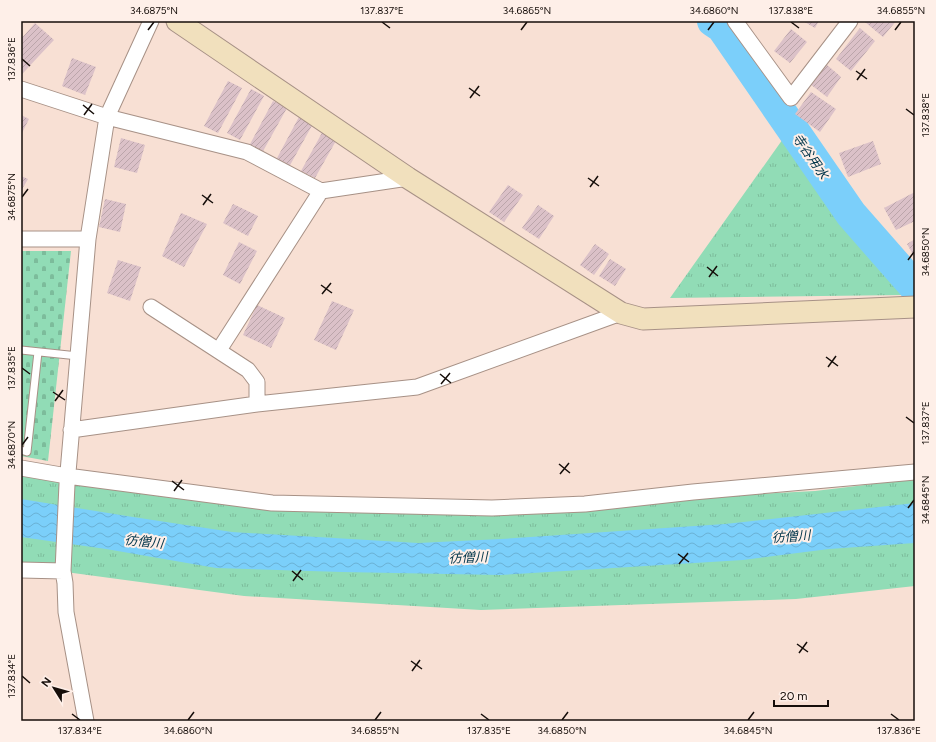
<svg xmlns="http://www.w3.org/2000/svg" width="936" height="742" viewBox="0 0 936 742" font-family="Figtree,'Noto Sans JP',sans-serif">
  <defs>
    <pattern id="grass-tufts" width="24" height="20" patternUnits="userSpaceOnUse"><rect width="24" height="20" fill="#91dcb6"/><path d="M3 7l-1-3M5 7V3M7 7l1-3M15 17l-1-3M17 17v-4M19 17l1-3" fill="none" stroke="#7cbc9b"/></pattern>
    <pattern id="cemetery-stones" width="16" height="16" patternUnits="userSpaceOnUse"><rect width="16" height="16" fill="#91dcb6"/><path d="M2 7V4a2 2 0 0 1 4 0v3zM10 15v-3a2 2 0 0 1 4 0v3z" fill="#7cbc9b"/></pattern>
    <pattern id="water-waves" width="16" height="10" patternUnits="userSpaceOnUse"><rect width="16" height="10" fill="#7bcffa"/><path d="M0 5q4-4 8 0t8 0" fill="none" stroke="#6ab1d5"/></pattern>
    <pattern id="building-hatch" width="6" height="6" patternUnits="userSpaceOnUse"><rect width="6" height="6" fill="#dbc1c8"/><path d="M-1 1l2-2M0 6l6-6M5 7l2-2" fill="none" stroke="#bba5aa"/></pattern>
  </defs>
  <rect width="100%" height="100%" fill="#f8e0d4"/>
  <path fill="url(#grass-tufts)" d="M785,136l118,159 -233,3z
    M21,470l213,28 258,10 323,-17 100,-12v107l-119,13 -315,11 -237,-14 -223,-30z"/>
  <path fill="url(#cemetery-stones)" d="M21,251h50l-23,210 -27,-5z"/>
  <path fill="url(#water-waves)" d="M21,499l112,18 99,15 186,11 83,-4 224,-15 190,-21v40l-86,6 -86,11 -243,15 -158,-3 -126,-4 -110,-19 -85,-12z"/>
  <g fill="none" stroke-linecap="round" stroke-linejoin="round">
    <path stroke="#7bcffa" stroke-width="32" d="M713,21l9,6 129,187 64,73"/>
  </g>
  <path fill="url(#building-hatch)" d="M803,21h16l-4,7z
    M866,21h30l-13,16 -18,-15z
    M35,23l19,17 -33,35v-36z
    M860,28l15,13 -24,30 -15,-12z
    M791,29l16,13 -17,21 -16,-12z
    M72,58l24,9 -11,28 -23,-9z
    M826,64l15,13 -14,20 -17,-13z
    M228,81l14,7 -24,45 -14,-7z
    M251,89l13,7 -24,44 -13,-7z
    M811,92l25,17 -16,23 -25,-18z
    M273,101l14,7 -25,45 -13,-7z
    M21,115l8,4 -8,16z
    M300,115l14,7 -25,45 -13,-7z
    M323,131l14,8 -22,39 -14,-7z
    M121,138l24,7 -8,28 -23,-6z
    M873,141l8,23 -33,13 -9,-24z
    M21,176l7,3 -7,12z
    M508,185l15,10 -19,27 -15,-10z
    M915,192v29l-19,9 -12,-22z
    M105,199l21,5 -6,28 -21,-5z
    M233,204l25,12 -10,20 -25,-13z
    M538,205l16,11 -15,23 -17,-11z
    M181,213l26,11 -23,43 -22,-11z
    M915,239v19l-8,-14z
    M239,242l18,9 -17,33 -17,-9z
    M595,244l14,10 -15,21 -14,-10z
    M610,259l16,10 -11,17 -16,-10z
    M118,260l23,7 -11,34 -23,-8z
    M332,301l22,9 -18,40 -22,-10z
    M257,305l28,13 -14,30 -28,-13z"/>
  <g fill="none" stroke-linecap="round" stroke-linejoin="round">
    <g stroke="#a79186" stroke-width="9">
      <path id="lane" d="M21,350l57,6
        M21,450l6,2 11,-100"/>
    </g>
    <g stroke="#a79186" stroke-width="17">
      <path id="street" d="M735,21l56,77 59,-77
        M21,89l86,28 140,35 74,39 87,-13
        M21,239h67
        M151,307l97,63 9,12v22
        M219,350l102,-159
        M71,430l186,-26 160,-17 204,-74
        M21,468l46,8 205,27 220,5 93,-4 108,-12 222,-20
        M21,570l42,1
        M86,721l-20,-109 -1,-29 -2,-12 4,-87 21,-245 19,-122 44,-96"/>
    </g>
    <g stroke="#a79186" stroke-width="23">
      <path id="secondary" d="M177,21l231,157 213,135 22,6 272,-12"/>
    </g>
    <use href="#lane" stroke="#fff" stroke-width="7"/>
    <use href="#street" stroke="#fff" stroke-width="15"/>
    <use href="#secondary" stroke="#f1e0bd" stroke-width="21"/>
  </g>
  <path fill="none" stroke="#160e0a" stroke-width="1.5" d="M382,22l8,6M791,22l8,6M148,30l6,-8M521,30l6,-8M708,30l6,-8M895,30l6,-8M22,59l8,7M856,71l11,8M857,80l8,-11M469,88l11,8M470,98l9,-12M83,105l11,9M906,109l8,6M84,115l8,-11M588,178l11,8M590,187l8,-11M202,195l11,8M22,197l6,-8M203,205l8,-11M908,260l6,-8M707,267l11,9M709,277l8,-11M321,285l11,8M322,294l9,-11M826,357l12,9M828,367l8,-11M22,368l8,6M440,374l11,9M441,384l9,-11M53,392l12,8M55,401l8,-11M906,417l8,6M22,445l6,-8M559,464l11,9M560,474l9,-11M172,481l12,9M174,491l8,-11M908,508l6,-8M678,554l11,8M679,564l9,-11M292,571l11,9M293,581l8,-11M797,644l11,8M799,653l8,-11M411,661l11,8M412,671l8,-11M22,676l8,7M72,714l8,6M481,714l8,6M891,714l8,6M188,720l6,-8M375,720l6,-8M562,720l6,-8M748,720l6,-8"/>
  <g text-anchor="middle" stroke-width="4" stroke-linejoin="round" paint-order="stroke">
    <g font-size="13" font-style="italic" fill="#00354a" stroke="#feefe8">
      <text transform="translate(811 156) rotate(55)" y="5">寺谷用水</text>
      <text transform="translate(791 536) rotate(-4)" y="5">彷僧川</text>
      <text transform="translate(144 541) rotate(6)" y="5">彷僧川</text>
      <text transform="translate(468 557) rotate(-2)" y="5">彷僧川</text>
    </g>
  </g>
  <rect width="936" height="742" fill="none" stroke="#feefe8" stroke-width="44"/>
  <g transform="translate(54 688) rotate(307)" stroke="#feefe8" stroke-width="3" paint-order="stroke">
  <path d="M0-3L7 15L0 10L-7 15Z" fill="#160e0a"/>
  <text y="-6" font-size="11" font-weight="bold" text-anchor="middle" fill="#160e0a">N</text>
  </g>
  <path d="M774 700v6h54v-6" fill="none" stroke="#160e0a" stroke-width="2"/>
  <text x="780" y="700" font-size="12" fill="#160e0a" stroke="#feefe8" stroke-width="3" paint-order="stroke">20 m</text>
  <rect x="22" y="22" width="892" height="698" fill="none" stroke="#160e0a" stroke-width="1.5"/>
  <g font-size="10" text-anchor="middle" fill="#160e0a">
    <text x="154" y="14">34.6875°N</text>
    <text x="382" y="14">137.837°E</text>
    <text x="527" y="14">34.6865°N</text>
    <text x="714" y="14">34.6860°N</text>
    <text x="791" y="14">137.838°E</text>
    <text x="901" y="14">34.6855°N</text>
    <text transform="translate(11 59) rotate(-90)" y="4">137.836°E</text>
    <text transform="translate(925 115) rotate(-90)" y="4">137.838°E</text>
    <text transform="translate(11 197) rotate(-90)" y="4">34.6875°N</text>
    <text transform="translate(925 252) rotate(-90)" y="4">34.6850°N</text>
    <text transform="translate(11 368) rotate(-90)" y="4">137.835°E</text>
    <text transform="translate(925 423) rotate(-90)" y="4">137.837°E</text>
    <text transform="translate(11 445) rotate(-90)" y="4">34.6870°N</text>
    <text transform="translate(925 500) rotate(-90)" y="4">34.6845°N</text>
    <text transform="translate(11 676) rotate(-90)" y="4">137.834°E</text>
    <text x="80" y="734">137.834°E</text>
    <text x="188" y="734">34.6860°N</text>
    <text x="375" y="734">34.6855°N</text>
    <text x="489" y="734">137.835°E</text>
    <text x="562" y="734">34.6850°N</text>
    <text x="748" y="734">34.6845°N</text>
    <text x="899" y="734">137.836°E</text>
  </g>
</svg>
